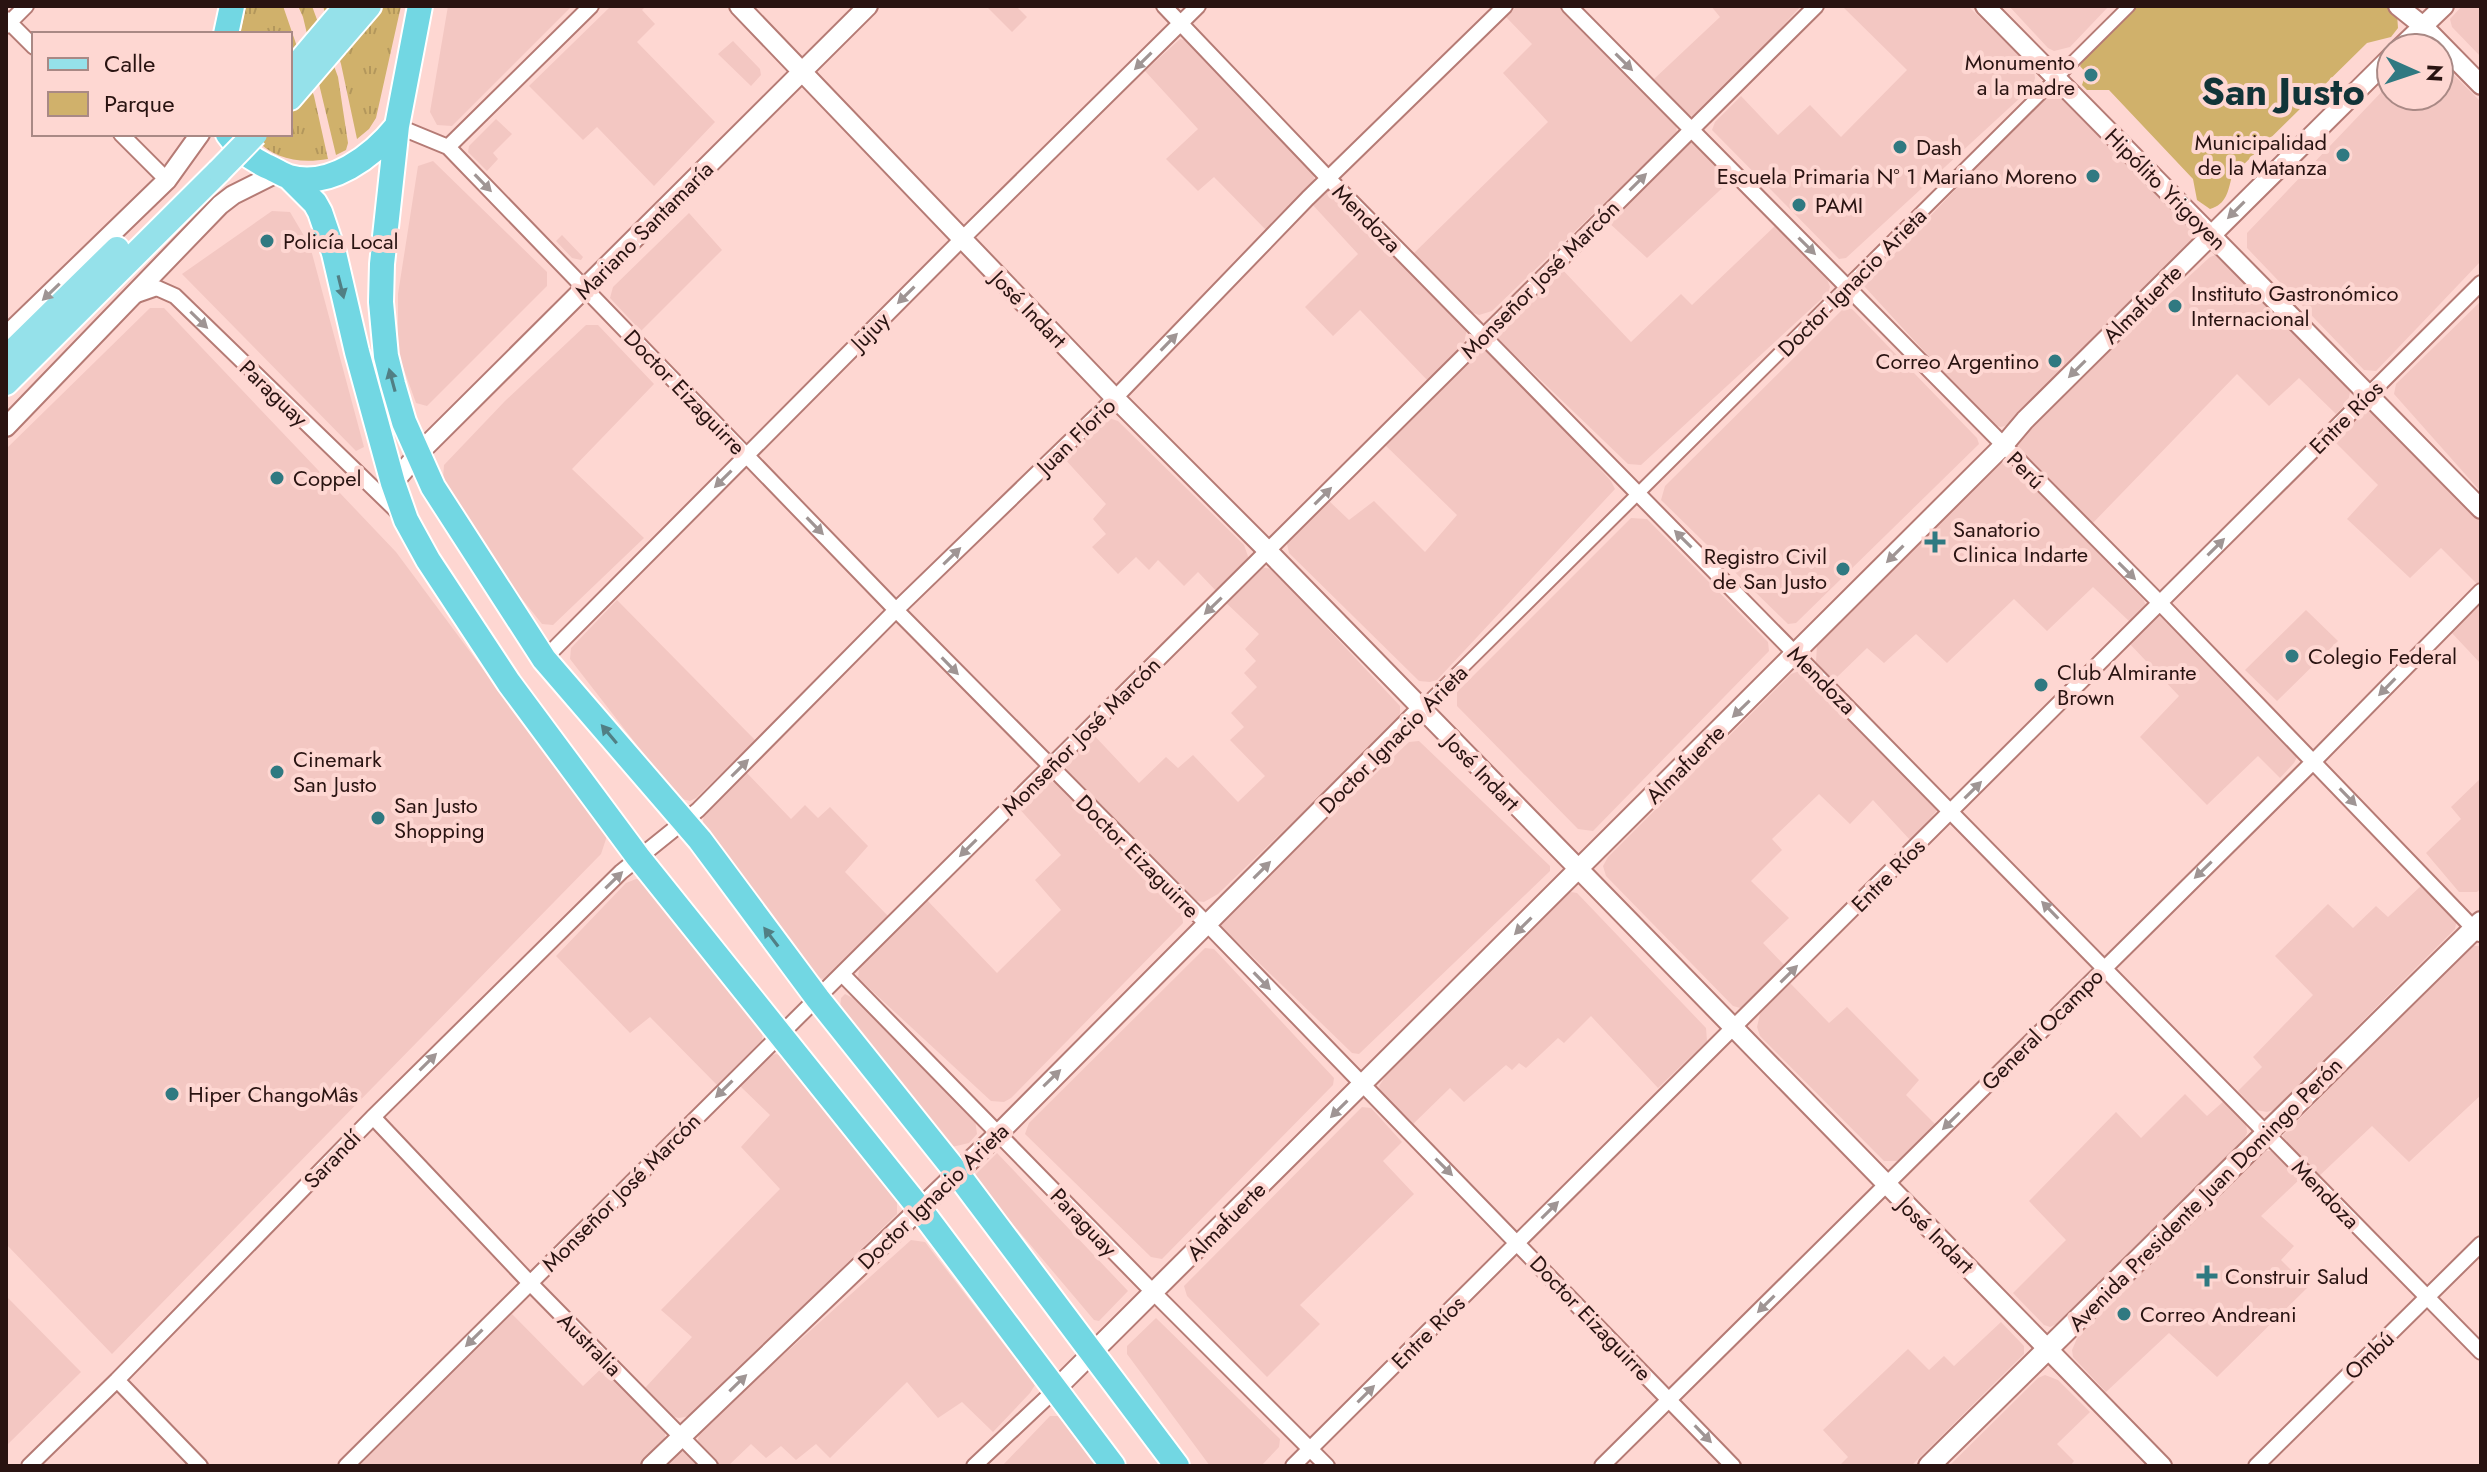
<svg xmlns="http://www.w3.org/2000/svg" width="2487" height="1472" viewBox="0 0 2487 1472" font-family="Jost,sans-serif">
  <defs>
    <pattern id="grass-tufts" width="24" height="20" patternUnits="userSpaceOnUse" patternTransform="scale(2)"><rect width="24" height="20" fill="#d0b16b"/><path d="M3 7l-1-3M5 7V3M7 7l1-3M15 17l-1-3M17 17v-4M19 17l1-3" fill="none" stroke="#b3975c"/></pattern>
  </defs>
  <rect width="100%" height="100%" fill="#fed7d2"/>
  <path fill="#f3c7c2" d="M448,6h124l-120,120 -15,-1 -7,-13z
    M611,6h35l-4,4 13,14 -18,18 78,80 -61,64 -57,-59 -14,13 -54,-54z
    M986,6h30l11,11 -15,15z
    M1517,6h44l115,119 1,8 -185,178 -13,4 -8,-3 -58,-58 135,-132 -45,-49 29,-29 -26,-27z
    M1711,6h90l-99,108 -7,3 -8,-3 -33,-35 66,-62z
    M1842,6h126l66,64 1,8 -2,8 -187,172 -7,1 -127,-129 3,-8 26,-26 37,39 32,-30 31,32 66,-67z
    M2009,6h100l-39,41 -16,4 -6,-3z
    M2462,6h19v51l-29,-30 -2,-8z
    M1180,39l4,1 129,133 2,12 -48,46 -53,-54 -16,14 -32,-32 32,-30 -53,-58z
    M733,41l27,28 1,6 -10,11 -33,-32z
    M2439,60l42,42v159l-105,110 -12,-1 -117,-122v-15l144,-151v14h48z
    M2045,95l19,3 131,134 -1,9 -186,184 -7,2 -9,-2 -128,-139z
    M496,119l16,15 -19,19 5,6 -11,12 -19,-19 1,-6z
    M1690,141h5l37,38 -85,79 -40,-37z
    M433,161l114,111v14l-120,120 -11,-3 -18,-50v-59l20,-128z
    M1329,188l138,141 -3,14 -36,38 -68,-71 -27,26 -28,-29 53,-53 -47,-51z
    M272,211l18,1 20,34 54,201 -8,4 -174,-177z
    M689,213l33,37 -81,81 -31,-33 3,-11z
    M1776,225l51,54 3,8 -2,6 -187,172 -13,-1 -131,-126 -1,-8 63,-64 72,76 50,-48 11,11z
    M562,235l21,22 -2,3 -9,-2 -16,-17z
    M2218,254l128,130 4,8 -2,10 -12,12 -37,-36 -30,28 -32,-32 -148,153 -72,-74 -4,-9 5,-10 192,-177z
    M2481,301v191l-87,-98 2,-10z
    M150,308h14l232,244 211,284 -6,18 -489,500 -106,-110v-795z
    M1844,308l8,1 125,129 2,6 -183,179 -8,1 -127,-124 4,-14z
    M586,325h12l56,59 -82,85 72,69 -91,87 -11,-1 -66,-83 -33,-62 1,-14 61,-64z
    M1487,350l10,5 114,126 4,8 -178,191 -7,2 -11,-1 -130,-128 -2,-9 5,-11 35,-34 22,21 25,-19 51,51 32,-37 -74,-72 94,-92z
    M2363,406l6,2 112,111v61l-4,4 -36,-36 -31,30 -63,-59 31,-34 -49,-49z
    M1109,418l9,3 126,124 5,14 -3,8 -27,27 -21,-22 -14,14 -26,-26 -9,10 -13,-13 -18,17 -26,-27 14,-13 -13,-15 13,-15 -44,-48z
    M2003,463l11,5 129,131 3,6 -4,6 -12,11 -37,-35 -46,44 -33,-32 -67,64 -31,-29 -32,29 -17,-15 -34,33 -17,-19 1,-18 179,-179z
    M1631,518l16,1 121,123 1,9 -176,180 -15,-2 -121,-123v-14z
    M1255,566l17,3 128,137v7l-3,8 -179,173 -14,8 -8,-1 -129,-131 -2,-7 2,-8 23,-24 49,52 27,-26 12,11 15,-13 45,47 27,-26 -35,-36 14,-13 -13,-14 26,-26 -13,-14 12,-12 -11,-12 14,-15 -36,-34z
    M2481,599v65l-31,-33z
    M617,600l138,140 -59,58 -6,3 -12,-3 -108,-139 1,-11z
    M2306,610l32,31 -61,60 -32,-31z
    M2161,614l135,137 1,6 -3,6 -14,15 -22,-22 -51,49 -67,-68 39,-41 -50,-53 26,-28z
    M1799,671l9,3 131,134 -28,33 -38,-41 -23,24 -31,-30 -47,45 10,11 -31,31 38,37 -26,25 25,26 -44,40 -11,-3 -127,-130 -3,-10 5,-9 183,-183z
    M1419,741l131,125v5l-191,183 -7,-1 -132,-128 4,-8 185,-175z
    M744,770l47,49 14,-14 13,13 12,-11 38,39 -23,26 43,44 -58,63 -6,1 -9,-5 -113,-146 2,-15z
    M2481,778v110l-4,4h-18l-33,-39 35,-34 -10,-12z
    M1042,779l17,5 123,129 1,10 -172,175 -7,4 -13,-1 -133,-123 1,-8 4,-11 61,-62 73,76 64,-63 -26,-30 26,-25 -45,-50z
    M636,879l8,1 119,149 -1,11 -45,45 -67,-68 -20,16 -74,-77 70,-73z
    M2423,884l34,35 -2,10 -182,181 -6,2 -11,-2 -18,-19 24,-24 -9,-10 60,-62 -38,-39 53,-52 25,24 23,-22 12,11z
    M1571,892l6,1 129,135 1,13 -49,47 -67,-72 -27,27 -6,-5 -32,30 -7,-5 -7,7 -6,-5 -42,37 -14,-14 -41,40 -27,-29 -3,-13 6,-9 181,-183z
    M2472,946h9v149l-72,67 -37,-36 -55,52 -33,-36 -1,-7z
    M1205,948l9,1 120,129 -1,7 -171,174 -11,-2 -126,-123 4,-11z
    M1790,983l39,40 18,-16 72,73 -13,15 32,32 -36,34h-18l-124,-125 -3,-9 3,-13z
    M845,994l8,4 122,121 2,15 -8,9 -17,4 -7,-6 -105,-132 1,-11z
    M776,1054l11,4 110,144v12l-207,202 -11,2 -5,-1 -29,-29 47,-51 -31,-27 119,-121 -39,-42 29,-32 -30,-29 29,-30z
    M2185,1094l22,22 18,-16 21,22 1,11 -3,6 -183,183 -11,5 -6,-2 -31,-32 53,-53 -37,-39 87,-89 25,26z
    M1362,1107l9,1 31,34 -19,19 31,33 -114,111 20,19 -53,53 -80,-81 -3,-10z
    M2266,1151h6l29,27 -40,38 33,30 -13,14 27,27 -91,90 -48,-44 -63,59 -33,-35 -1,-7 6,-14z
    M997,1153l131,138 -29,30 -5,-1 -121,-143z
    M911,1240l14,2 110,143 -5,8 -37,39 -31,-30 -24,16 -31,-36 -77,76 -14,-14 -20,16 -15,-14 -15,12 -15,-14 -23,22h-8l-22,-24 1,-11z
    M6,1296l75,76 -75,74z
    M512,1314l71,72 22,-21 59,62 2,5 -2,8 -26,26h-279z
    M1156,1318l124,121 -1,8 -18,19h-51l-83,-112v-8z
    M2001,1322l23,24v8l-113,112h-72l9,-9 -25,-27 85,-81 21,21 15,-14 10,10z
    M2045,1375l13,5 32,32 -33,32 17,17 -4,5h-121l89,-88z
    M1050,1416h10l37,50h-95z
    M683,1451l17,15h-37l14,-13z"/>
  <path fill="url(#grass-tufts)" d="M246,6h37l31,90 14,63c-30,5 -57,0 -77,-25h39v-100h-50z
    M298,6h14l26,71 10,66 -2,7 -10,5 -33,-138z
    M323,6h78l-25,112 -7,11 -12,10 -16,-75z"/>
  <path fill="#d0b16b" d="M2138,6h251l8,8 1,14 -7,9 -24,6 -135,133c-4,15 -5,28 -22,33l-13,-9 -4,-21 -84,-89h-22l-5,-5 4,-12 -6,-7 5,-9z"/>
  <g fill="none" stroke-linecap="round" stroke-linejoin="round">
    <g stroke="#b57b75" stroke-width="15">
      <path id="pedestrian" d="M1421,709l708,-703"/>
    </g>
    <g stroke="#b57b75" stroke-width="18">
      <path id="minor" d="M1164,6l164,172 1153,1174
        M1569,6l591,597 319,331
        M6,19l28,28
        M6,26l20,-20
        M397,126l51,21 448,463 312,315 525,541
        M121,134l46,46
        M448,147l143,-141
        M134,296l23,-8 18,8 223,216
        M544,659l417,-419 237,-234
        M843,975l311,318 173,173
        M373,1117l156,165 181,184
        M117,1380l83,86
        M29,1466l88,-86 256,-263 248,-245 77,-62 198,-200 219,-212 193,-200 197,-192
        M346,1466l1470,-1460
        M974,1466l82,-77
        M1293,1466l1188,-1183
        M1602,1466l711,-704 168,-171
        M2256,1466l225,-222"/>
    </g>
    <g stroke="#b57b75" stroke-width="22">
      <path id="tertiary" d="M739,6l376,392 153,153 894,915
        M1985,6l496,503
        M2398,6l25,20 58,59
        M2400,48l44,-42
        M6,336l161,-156 33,-46
        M6,427l214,-222 13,-10 46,-23
        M393,483l26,-30 449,-447
        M1056,1389l947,-943 22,-26 366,-363
        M651,1466l347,-332 423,-425"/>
    </g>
    <g stroke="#b57b75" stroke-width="24">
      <path id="secondary" d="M1929,1466l552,-544"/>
    </g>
    <g stroke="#fff" stroke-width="28">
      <path id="primary" d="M297,65l50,-59
        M290,98l79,-92
        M6,358l111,-109
        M6,383l213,-212"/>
    </g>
    <g stroke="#fff" stroke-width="28">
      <path id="trunk" d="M420,6l-23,120 -15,138 -1,38 5,54 7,28 11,38 29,65 111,172 156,181 118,159 139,174 220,293
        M226,34l6,-28
        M228,134c10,15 22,24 38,32 8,3 15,8 23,11 41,12 84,-21 108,-51
        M290,178l25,25 5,9 14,41 23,99 36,131 13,37 22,40 81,123 129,174 282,352 193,257"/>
    </g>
    <use href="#pedestrian" stroke="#fff" stroke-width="11"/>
    <use href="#minor" stroke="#fff" stroke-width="14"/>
    <use href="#tertiary" stroke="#fff" stroke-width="18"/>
    <use href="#secondary" stroke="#fff" stroke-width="20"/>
    <use href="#primary" stroke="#95e1ea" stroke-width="24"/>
    <use href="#trunk" stroke="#72d7e3" stroke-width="24"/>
    <g stroke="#fff" stroke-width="28" stroke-linecap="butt">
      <path id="primary-bridge" d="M219,171l36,-37"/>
    </g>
    <use href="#primary-bridge" stroke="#95e1ea" stroke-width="24"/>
  </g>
  <defs><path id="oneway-solid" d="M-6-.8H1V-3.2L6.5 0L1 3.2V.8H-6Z" transform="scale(2)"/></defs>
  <g fill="#9f9594">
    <use href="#oneway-solid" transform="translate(1143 61) rotate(135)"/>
    <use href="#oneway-solid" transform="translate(1624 62) rotate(45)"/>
    <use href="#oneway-solid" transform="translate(1638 182) rotate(-45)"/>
    <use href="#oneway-solid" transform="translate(483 183) rotate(46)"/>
    <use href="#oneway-solid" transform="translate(2236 210) rotate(135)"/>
    <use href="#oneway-solid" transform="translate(1807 246) rotate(45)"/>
    <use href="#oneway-solid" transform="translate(51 292) rotate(136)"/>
    <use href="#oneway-solid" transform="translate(906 295) rotate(135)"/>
    <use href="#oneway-solid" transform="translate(199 320) rotate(44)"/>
    <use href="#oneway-solid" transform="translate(1169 342) rotate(-46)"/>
    <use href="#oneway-solid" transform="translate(2077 369) rotate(135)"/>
    <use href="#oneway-solid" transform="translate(723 479) rotate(135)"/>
    <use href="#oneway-solid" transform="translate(1323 496) rotate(-45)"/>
    <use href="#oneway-solid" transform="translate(815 526) rotate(46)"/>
    <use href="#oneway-solid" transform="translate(1683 539) rotate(-135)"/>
    <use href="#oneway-solid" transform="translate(2216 547) rotate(-45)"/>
    <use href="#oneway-solid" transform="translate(1895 554) rotate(135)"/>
    <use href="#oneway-solid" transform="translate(952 556) rotate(-44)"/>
    <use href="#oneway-solid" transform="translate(2127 571) rotate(45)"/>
    <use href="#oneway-solid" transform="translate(1213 606) rotate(136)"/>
    <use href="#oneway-solid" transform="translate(950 666) rotate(46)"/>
    <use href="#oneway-solid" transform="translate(2387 687) rotate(134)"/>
    <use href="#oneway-solid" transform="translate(1741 709) rotate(136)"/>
    <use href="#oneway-solid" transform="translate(740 768) rotate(-45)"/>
    <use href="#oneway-solid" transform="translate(1973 790) rotate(-45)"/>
    <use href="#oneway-solid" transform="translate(2348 797) rotate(46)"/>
    <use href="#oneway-solid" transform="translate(968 848) rotate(135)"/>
    <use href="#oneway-solid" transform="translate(1262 870) rotate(-45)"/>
    <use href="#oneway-solid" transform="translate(2203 870) rotate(136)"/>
    <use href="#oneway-solid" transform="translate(614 880) rotate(-44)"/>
    <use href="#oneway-solid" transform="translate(2050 910) rotate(-134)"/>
    <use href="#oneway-solid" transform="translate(1523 926) rotate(135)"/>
    <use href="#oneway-solid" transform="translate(1789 974) rotate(-45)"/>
    <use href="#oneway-solid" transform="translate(1262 981) rotate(46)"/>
    <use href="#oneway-solid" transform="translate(428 1062) rotate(-45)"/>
    <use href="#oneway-solid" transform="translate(1052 1078) rotate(-44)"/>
    <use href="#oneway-solid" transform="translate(724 1089) rotate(135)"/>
    <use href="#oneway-solid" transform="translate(1339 1109) rotate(135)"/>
    <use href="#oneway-solid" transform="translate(1951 1121) rotate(135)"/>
    <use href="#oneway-solid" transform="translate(1444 1167) rotate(45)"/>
    <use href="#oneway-solid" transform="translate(1550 1210) rotate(-45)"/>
    <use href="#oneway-solid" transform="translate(1766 1304) rotate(135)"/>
    <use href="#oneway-solid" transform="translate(474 1338) rotate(135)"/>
    <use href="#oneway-solid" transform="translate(738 1383) rotate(-44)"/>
    <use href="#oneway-solid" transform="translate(1366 1394) rotate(-45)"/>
    <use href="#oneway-solid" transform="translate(1703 1434) rotate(46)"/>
  </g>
  <g fill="#517f84">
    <use href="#oneway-solid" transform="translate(341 287) rotate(76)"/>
    <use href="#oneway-solid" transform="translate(392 380) rotate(-105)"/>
    <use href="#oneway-solid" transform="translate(609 734) rotate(-130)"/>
    <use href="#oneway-solid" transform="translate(771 937) rotate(-127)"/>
  </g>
  <g fill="#307981" stroke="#fed7d2" stroke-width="3">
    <circle cx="2091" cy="75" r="8"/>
    <circle cx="1900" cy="147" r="8"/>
    <circle cx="2343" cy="155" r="8"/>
    <circle cx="2093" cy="176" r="8"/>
    <circle cx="1799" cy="205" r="8"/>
    <circle cx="267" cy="241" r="8"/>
    <circle cx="2175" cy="306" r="8"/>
    <circle cx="2055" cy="361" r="8"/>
    <circle cx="277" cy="478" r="8"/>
    <path d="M1931 530h8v8h8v8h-8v8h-8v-8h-8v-8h8z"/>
    <circle cx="1843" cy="569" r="8"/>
    <circle cx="2292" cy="656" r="8"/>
    <circle cx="2041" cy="685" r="8"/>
    <circle cx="277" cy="772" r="8"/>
    <circle cx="378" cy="818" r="8"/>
    <circle cx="172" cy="1094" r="8"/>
    <path d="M2203 1264h8v8h8v8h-8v8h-8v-8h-8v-8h8z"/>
    <circle cx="2124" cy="1314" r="8"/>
  </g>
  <g text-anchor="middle" stroke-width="8" stroke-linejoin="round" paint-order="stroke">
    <g font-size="22" fill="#291311" stroke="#fed7d2" text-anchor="start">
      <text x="2075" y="70" text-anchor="end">Monumento<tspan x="2075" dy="25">a la madre</tspan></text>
      <text x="2327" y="150" text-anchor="end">Municipalidad<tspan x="2327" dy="25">de la Matanza</tspan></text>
      <text x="1916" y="155">Dash</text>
      <text x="2077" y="184" text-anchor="end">Escuela Primaria N° 1 Mariano Moreno</text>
      <text x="1815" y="213">PAMI</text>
      <text x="283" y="249">Policía Local</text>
      <text x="2191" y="301">Instituto Gastronómico<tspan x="2191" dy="25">Internacional</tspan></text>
      <text x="2039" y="369" text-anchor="end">Correo Argentino</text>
      <text x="293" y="486">Coppel</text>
      <text x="1953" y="537">Sanatorio<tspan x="1953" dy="25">Clinica Indarte</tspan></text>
      <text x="1827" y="564" text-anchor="end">Registro Civil<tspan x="1827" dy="25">de San Justo</tspan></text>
      <text x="2308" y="664">Colegio Federal</text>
      <text x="2057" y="680">Club Almirante<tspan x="2057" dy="25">Brown</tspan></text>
      <text x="293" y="767">Cinemark<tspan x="293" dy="25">San Justo</tspan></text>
      <text x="394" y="813">San Justo<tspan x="394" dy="25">Shopping</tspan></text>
      <text x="188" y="1102">Hiper ChangoMâs</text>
      <text x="2225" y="1284">Construir Salud</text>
      <text x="2140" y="1322">Correo Andreani</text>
    </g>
    <g font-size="22" fill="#291311" stroke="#fed7d2">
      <text transform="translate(2166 189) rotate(45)" y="8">Hipólito Yrigoyen</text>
      <text transform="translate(1367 218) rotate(45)" y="8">Mendoza</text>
      <text transform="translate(644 230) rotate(-45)" y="8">Mariano Santamaría</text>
      <text transform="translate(1540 279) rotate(-45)" y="8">Monseñor José Marcón</text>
      <text transform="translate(1852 282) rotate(-45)" y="8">Doctor Ignacio Arieta</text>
      <text transform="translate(2142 304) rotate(-45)" y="8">Almafuerte</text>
      <text transform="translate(1029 309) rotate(46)" y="8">José Indart</text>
      <text transform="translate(870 331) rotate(-45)" y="8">Jujuy</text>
      <text transform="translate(685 392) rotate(46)" y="8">Doctor Eizaguirre</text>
      <text transform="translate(274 393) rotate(44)" y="8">Paraguay</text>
      <text transform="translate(2346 417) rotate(-45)" y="8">Entre Ríos</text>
      <text transform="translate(1076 436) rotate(-44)" y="8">Juan Florio</text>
      <text transform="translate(2026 470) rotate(45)" y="8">Perú</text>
      <text transform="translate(1822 680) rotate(45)" y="8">Mendoza</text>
      <text transform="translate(1081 736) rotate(-45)" y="8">Monseñor José Marcón</text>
      <text transform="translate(1393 739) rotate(-45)" y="8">Doctor Ignacio Arieta</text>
      <text transform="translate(1685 764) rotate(-45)" y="8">Almafuerte</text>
      <text transform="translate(1482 772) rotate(46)" y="8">José Indart</text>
      <text transform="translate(1138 856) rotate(45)" y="8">Doctor Eizaguirre</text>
      <text transform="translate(1888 875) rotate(-45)" y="8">Entre Ríos</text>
      <text transform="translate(2042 1029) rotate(-45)" y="8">General Ocampo</text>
      <text transform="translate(332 1159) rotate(-46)" y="8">Sarandí</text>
      <text transform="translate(621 1192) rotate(-45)" y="8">Monseñor José Marcón</text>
      <text transform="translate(2205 1194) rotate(-45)" y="8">Avenida Presidente Juan Domingo Perón</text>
      <text transform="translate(2326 1194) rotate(46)" y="8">Mendoza</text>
      <text transform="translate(933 1196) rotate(-44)" y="8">Doctor Ignacio Arieta</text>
      <text transform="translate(1226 1221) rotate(-45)" y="8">Almafuerte</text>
      <text transform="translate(1084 1222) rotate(46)" y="8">Paraguay</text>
      <text transform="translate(1936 1235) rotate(45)" y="8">José Indart</text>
      <text transform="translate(1591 1318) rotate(46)" y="8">Doctor Eizaguirre</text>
      <text transform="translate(1428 1332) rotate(-45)" y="8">Entre Ríos</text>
      <text transform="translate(590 1344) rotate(45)" y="8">Australia</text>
      <text transform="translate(2369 1355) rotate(-44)" y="8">Ombú</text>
    </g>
    <g font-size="38" font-weight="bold" fill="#113438" stroke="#fed7d2">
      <text x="2283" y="105">San Justo</text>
    </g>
  </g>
  <rect width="2487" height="1472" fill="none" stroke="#291311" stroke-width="16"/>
  <rect x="32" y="32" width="260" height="104" fill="#fed7d2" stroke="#a98985" stroke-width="2"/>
  <rect x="48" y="58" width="40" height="12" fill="#95e1ea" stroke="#a98985" stroke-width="2"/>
  <text x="104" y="72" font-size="24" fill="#291311">Calle</text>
  <rect x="48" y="92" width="40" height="24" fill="#d0b16b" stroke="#a98985" stroke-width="2"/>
  <text x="104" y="112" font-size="24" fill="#291311">Parque</text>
  <g transform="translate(2415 72) rotate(93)"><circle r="38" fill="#fed7d2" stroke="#a98985" stroke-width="2"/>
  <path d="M0-6L14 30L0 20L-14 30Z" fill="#307981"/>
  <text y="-12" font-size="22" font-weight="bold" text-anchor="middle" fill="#291311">N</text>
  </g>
</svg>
